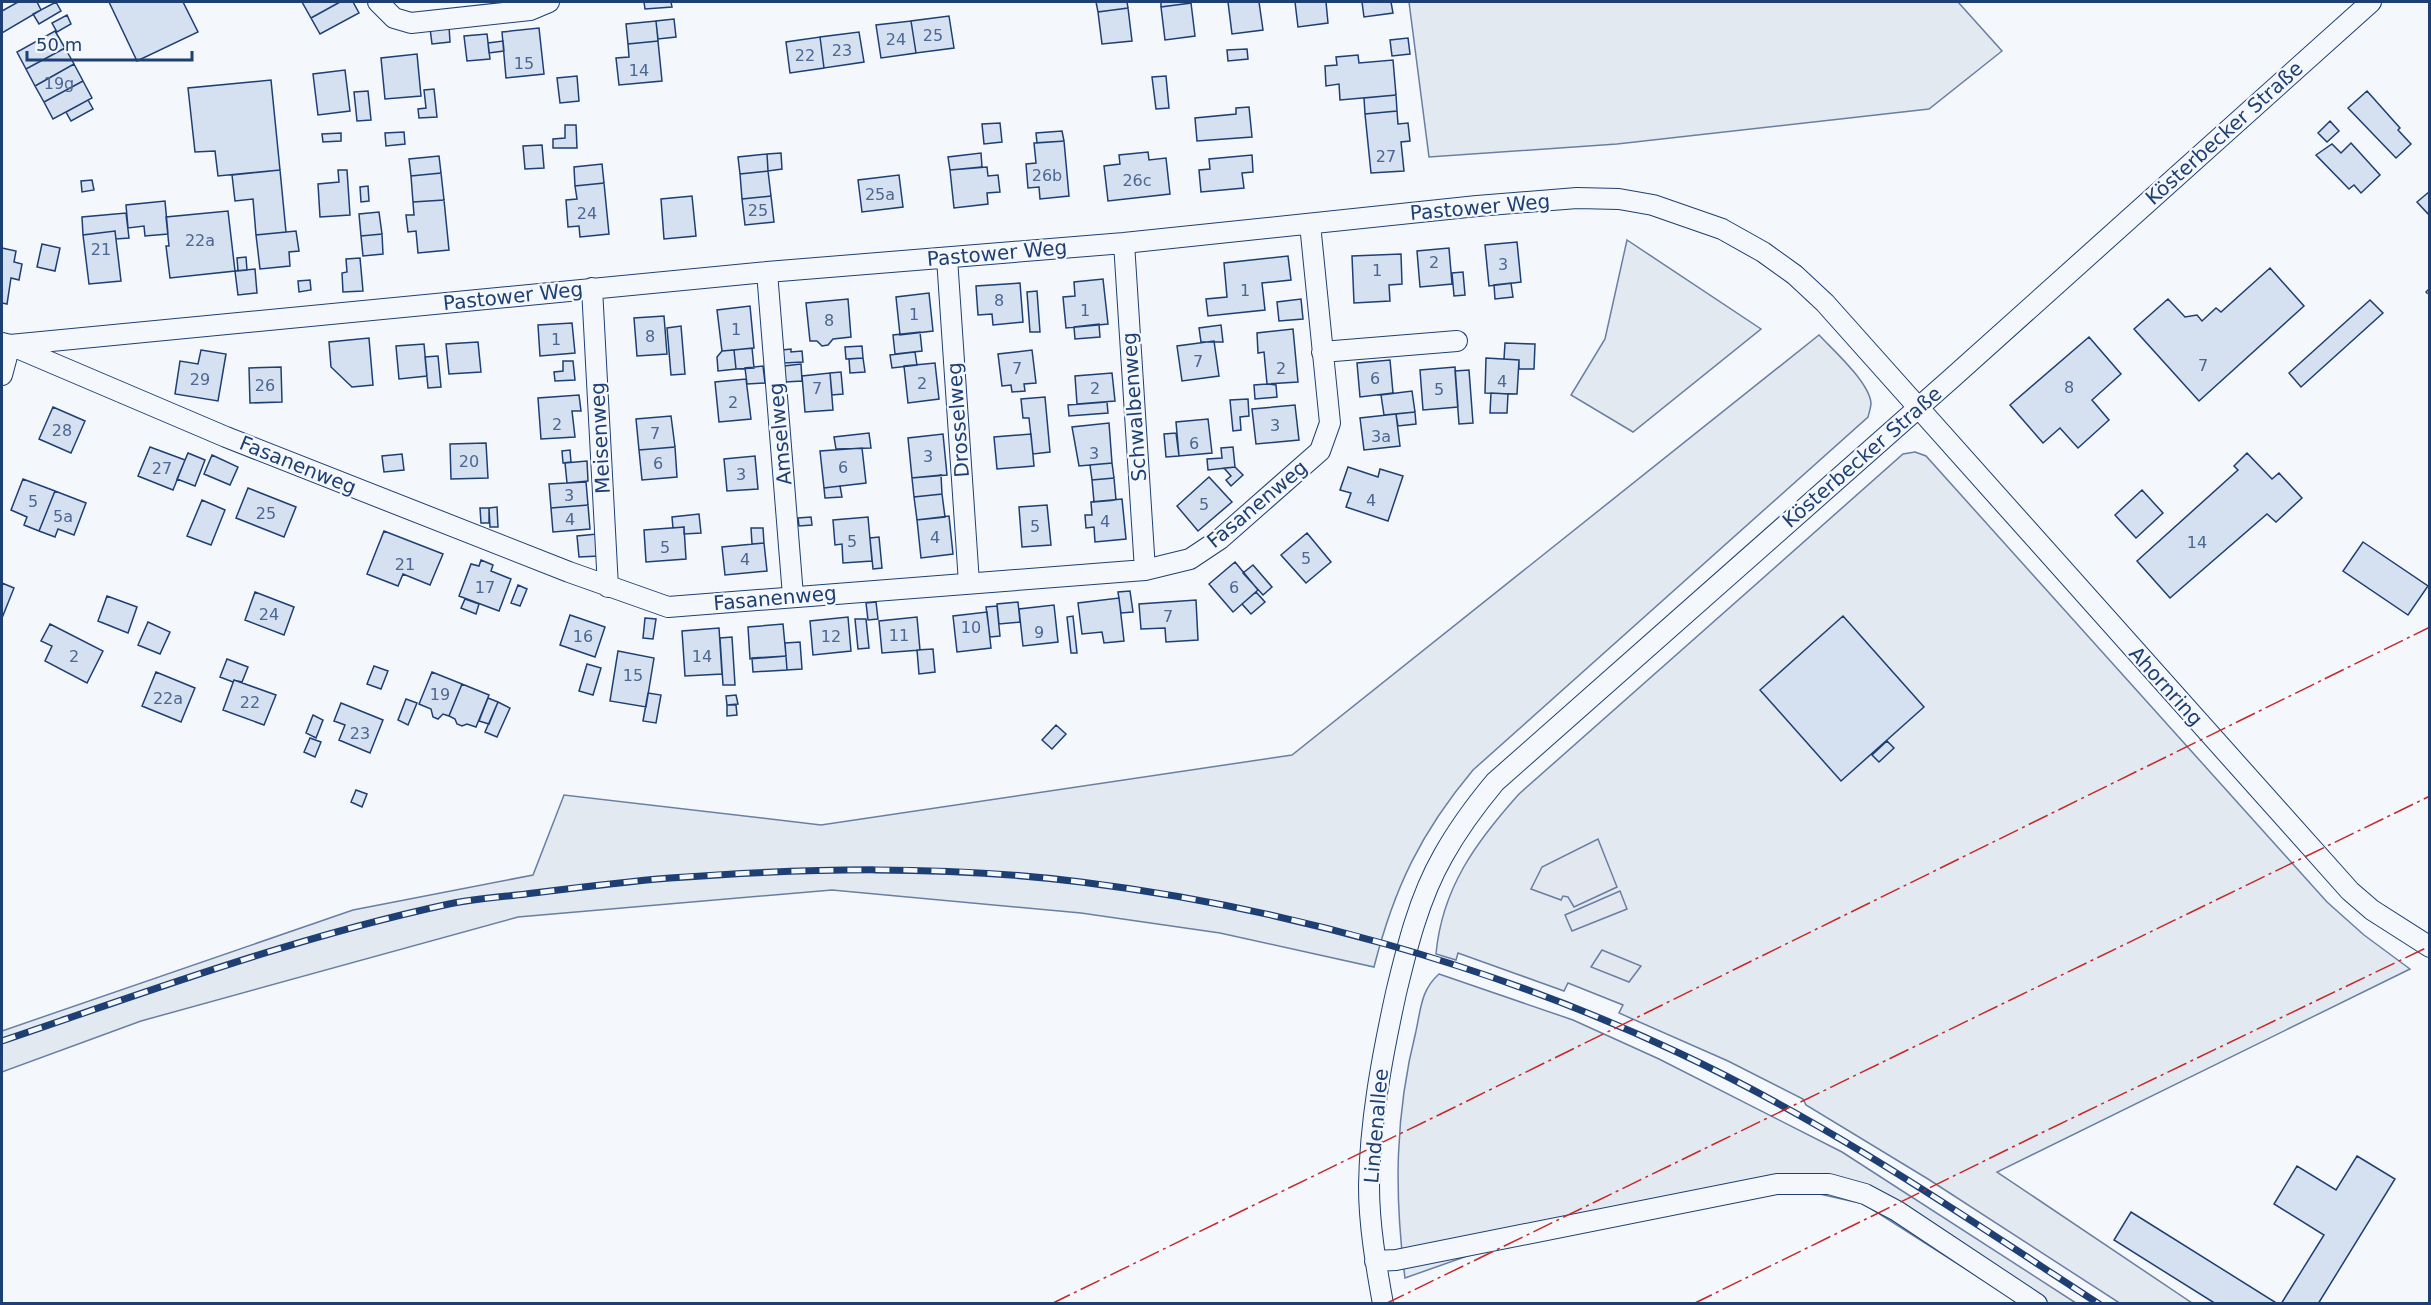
<svg xmlns="http://www.w3.org/2000/svg" width="2431" height="1305" viewBox="0 0 2431 1305" font-family="'DejaVu Sans',sans-serif">
  <rect width="100%" height="100%" fill="#f4f7fb"/>
  <path fill="#e3e9f0" stroke="#687fa3" stroke-width="1.5" d="M1409,2h549l44,49 -73,58 -312,35 -188,13z
    M1627,240l134,89 -128,103 -62,-37 34,-56z
    M1819,335c14,15 50,47 52,68 0,4 -2,10 -3,14l-395,353c-52,62 -79,118 -99,197l-154,-34 -139,-20 -249,-23 -314,27 -377,104 -139,51v-41l351,-121 180,-35 31,-80 257,30 471,-70z
    M1915,452l11,4 401,446 37,33 46,34 -413,203 195,131 -71,1 -193,-125 -122,-74 -3,-6 -75,-38 -109,-48 4,-8 -55,-22 -4,8 -106,-38 -2,7 -20,-6c6,-66 40,-112 83,-160l384,-340z
    M1439,974l134,46 86,39 183,93 234,151h-57l-155,-99 -49,-11 -49,1 -170,34 -126,27 -65,23c-11,-85 -10,-164 11,-247 5,-23 5,-41 23,-57z"/>
  <path fill="#e3e8f0" stroke="#687fa3" stroke-width="1.5" d="M1598,839l19,48 -43,20 -6,-10 -5,-1 -2,4 -30,-11 11,-22z
    M1620,891l7,18 -55,22 -7,-16z
    M1602,950l39,16 -12,16 -38,-15z"/>
  <path fill="#d5e0f0" stroke="#1d3f73" stroke-width="1.5" d="M18,2h19l4,8 -39,23v-22z
    M56,2l5,9 -22,13 -6,-10z
    M109,2h74l15,30 -61,29z
    M302,2h38l-29,16z
    M340,2h13l6,11 -39,21 -9,-16z
    M644,2h27l1,5 -27,2z
    M1096,2h31l1,6 -30,4z
    M1161,2h30v1l-30,4z
    M1228,2h31l4,28 -31,4z
    M1295,2h31l2,21 -30,4z
    M1362,2h29l2,11 -29,4z
    M1191,3l4,33 -30,4 -4,-33z
    M1128,8l4,33 -30,3 -4,-32z
    M67,15l4,9 -14,8 -5,-9z
    M949,16l5,32 -38,5 -5,-32z
    M674,19l2,18 -18,2 -2,-18z
    M656,21l2,20 -30,3 -2,-20z
    M911,21l5,32 -35,5 -5,-33z
    M449,26l1,16 -18,2 -2,-16z
    M539,28l5,46 -38,4 -4,-46z
    M55,31l10,17 -39,21 -9,-17z
    M859,32l5,30 -40,6 -4,-31z
    M487,34l3,25 -23,2 -3,-25z
    M820,37l4,31 -34,5 -4,-31z
    M1408,38l2,16 -18,2 -2,-16z
    M503,41l1,10 -15,2 -1,-10z
    M658,41l4,40 -43,4 -3,-27 13,-1 -1,-13z
    M65,48l9,16 -39,22 -9,-17z
    M1247,49l1,10 -20,2 -1,-11z
    M417,54l4,42 -36,3 -4,-41z
    M1358,55l1,8 34,-3 3,35 -56,5 -1,-16 -13,2 -1,-20 12,-1 -1,-8z
    M74,64l9,17 -39,21 -9,-16z
    M345,70l5,41 -32,4 -5,-41z
    M577,76l2,25 -19,2 -3,-25z
    M1166,76l3,32 -13,1 -4,-32z
    M271,80l9,90 -62,6 -3,-25 -20,1 -7,-64z
    M83,81l9,17 -39,21 -9,-17z
    M434,89l3,28 -18,1 -1,-9 8,-1 -2,-18z
    M368,91l3,29 -14,1 -3,-29z
    M2367,91l33,37 -2,2 13,14 -15,14 -48,-50z
    M1396,95l1,16 -32,3 -1,-16z
    M88,100l5,9 -22,12 -5,-9z
    M1249,107l3,30 -55,4 -2,-23 41,-4v-6z
    M1397,111l1,13 10,-1 2,18 -9,1 3,29 -33,2 -6,-59z
    M2330,121l9,10 -12,11 -9,-9z
    M1000,123l2,19 -18,2 -2,-20z
    M565,125h11l1,23h-24v-9l12,-1z
    M1062,131l2,10 -27,2 -1,-10z
    M404,132l1,12 -19,2 -1,-13z
    M341,133v8l-18,1 -1,-8z
    M1064,141l5,55 -29,3 -1,-12 -11,1 -2,-24 10,-1 -2,-20z
    M2351,143l29,32 -19,18 -7,-8 -5,4 -33,-34 16,-11 9,9z
    M542,145l2,23 -19,1 -2,-23z
    M1148,152l1,8 17,-2 4,36 -62,7 -4,-35 16,-2 -1,-9z
    M781,153l1,16 -14,2 -1,-17z
    M981,153l1,14 -32,3 -2,-13z
    M767,154l1,17 -28,3 -2,-17z
    M1252,155l1,17 -11,1 2,15 -43,4 -2,-22 11,-1 -1,-10z
    M439,156l2,17 -30,3 -2,-17z
    M602,164l2,19 -29,3 -1,-19z
    M987,167l1,9 10,-1 2,17 -13,1 1,11 -34,4 -4,-38z
    M280,170l6,62 -30,3 -3,-36 -18,2 -3,-26z
    M338,170h9l3,45 -30,2 -2,-33 21,-2z
    M768,171l3,25 -29,3 -2,-25z
    M441,173l3,27 -31,2 -2,-26z
    M899,175l4,32 -41,5 -4,-32z
    M92,180l2,10 -12,2 -1,-11z
    M604,183l5,51 -29,3 -1,-11 -11,1 -2,-27 11,-1 -2,-13z
    M368,186l1,15 -8,1 -1,-15z
    M2430,191v25l-13,-14z
    M692,196l4,40 -32,3 -3,-40z
    M771,196l3,26 -29,3 -3,-26z
    M444,200l5,50 -31,3 -2,-22 -8,1 -2,-17h8l-1,-13z
    M165,201l3,33 -23,2 -1,-10 -16,2 -2,-23z
    M228,211l7,60 -65,7 -4,-32h3l-3,-29z
    M379,212l3,22 -21,2 -2,-22z
    M126,213l3,25 -13,1 -1,-8 -32,4 -1,-18z
    M115,231l6,50 -32,3 -6,-49z
    M296,231l3,20 -10,1 1,14 -30,3 -4,-34z
    M382,234l1,20 -20,2 -2,-20z
    M1517,242l4,40 -32,4 -4,-41z
    M42,244l18,4 -5,23 -18,-4z
    M2,248l14,3 -2,11 8,2 -3,16 -8,-2 -4,26 -5,-1z
    M1449,248l3,36 -32,3 -3,-36z
    M1401,254l1,30 -13,1 1,16 -36,2 -2,-47z
    M1288,256l3,24 -29,3 3,27 -57,6 -2,-17 21,-2 -3,-34z
    M246,257l1,13 -9,1 -1,-13z
    M360,258l3,33 -20,1 -1,-19 5,-1 -1,-13z
    M2270,268l34,38 -105,95 -65,-72 34,-30 17,18 12,-2 5,6 14,-13 5,4z
    M255,269l2,24 -19,2 -3,-24z
    M1463,272l2,23 -11,1 -2,-23z
    M1103,279l5,45 -42,4 -3,-31 12,-1 -1,-14z
    M310,280l1,10 -12,2 -1,-11z
    M1020,283l3,39 -30,3 -1,-11 -14,1 -2,-29z
    M1511,283l2,14 -18,2 -1,-14z
    M1037,291l3,41h-10l-3,-40z
    M929,293l4,38 -33,4 -4,-38z
    M848,299l3,38 -18,2 -5,6 -6,1 -5,-5h-7l-4,-38z
    M1301,299l2,20 -24,2 -2,-19z
    M2370,300l13,13 -82,74 -12,-14z
    M750,306l4,42 -32,3 -5,-41z
    M664,316l3,38 -30,2 -3,-38z
    M572,323l3,30 -35,3 -2,-31z
    M1099,324l1,13 -25,2 -1,-12z
    M1221,325l2,17h-22l-2,-14z
    M681,326l4,48 -14,1 -4,-47z
    M1293,329l5,53 -31,2 -3,-32 -6,1 -1,-20z
    M920,332l2,19 -27,3 -2,-19z
    M2089,337l32,37 -29,26 17,20 -31,28 -18,-20 -17,15 -33,-38z
    M369,338l4,47 -21,2 -21,-20 -2,-25z
    M1214,341l5,35 -37,5 -5,-35z
    M478,342l3,30 -32,2 -3,-30z
    M1505,343l30,1 -1,25h-15v-9l-15,-1z
    M424,344l3,32 -28,3 -3,-33z
    M862,346l1,12 -17,1 -1,-12z
    M752,348l2,20 -18,1 -2,-19z
    M791,349v3l11,-1 1,11 -19,1 -2,-13z
    M201,350l25,4 -8,47 -43,-7 5,-33 18,3z
    M734,350l2,19 -18,2 -1,-14 5,-6z
    M1032,350l4,33 -12,1 1,7 -13,1 -1,-7 -9,1 -4,-32z
    M915,352l2,13 -25,3 -2,-13z
    M438,356l3,31 -13,1 -3,-31z
    M863,358l2,14 -15,1 -1,-14z
    M1486,358l33,2 -2,34 -32,-1z
    M1390,360l3,33 -33,4 -3,-34z
    M563,361h10l2,19 -20,1 -1,-9 9,-1z
    M935,363l4,36 -31,4 -4,-37z
    M801,364l1,17 -17,1 -1,-16z
    M763,366l2,17 -18,1 -2,-16z
    M281,367l1,35 -32,1 -1,-35z
    M1455,367l3,40 -35,3 -3,-40z
    M1469,370l4,53 -14,1 -4,-53z
    M841,372l2,22 -11,1 -2,-22z
    M830,373l3,37 -28,2 -3,-36z
    M1112,373l3,28 -38,3 -2,-28z
    M746,379l5,40 -32,3 -4,-40z
    M1267,384l9,1 1,12 -22,2 -1,-14z
    M1412,391l3,21 -31,3 -3,-20z
    M1491,393l17,1 -1,19h-17z
    M579,395l2,16h-9l3,26 -34,2 -3,-41z
    M1045,397l5,55 -17,2 -4,-36h-6l-2,-19z
    M1248,399l1,17 -9,1 1,13 -8,1 -3,-31z
    M1107,402l1,11 -39,3 -1,-11z
    M1295,405l4,35 -43,4 -4,-35z
    M53,407l32,14 -14,32 -32,-14z
    M1415,412l1,12 -18,2 -2,-12z
    M1396,414l4,32 -36,4 -4,-32z
    M671,416l4,31 -36,3 -3,-31z
    M1208,419l4,34 -33,3 -3,-34z
    M1109,423l3,40 -33,3 -7,-39z
    M869,433l2,15 -35,1 -2,-12z
    M1176,433l3,23 -13,1 -2,-23z
    M943,434l4,41 -35,3 -4,-40z
    M1031,434l3,32 -37,3 -3,-32z
    M486,443l2,35 -37,1 -1,-35z
    M150,447l35,13 -12,30 -35,-14z
    M675,447l2,30 -35,3 -3,-30z
    M1233,447l2,20 -27,3 -1,-11 15,-1 -1,-10z
    M862,448l4,35 -42,5 -4,-37z
    M570,450l1,12 -8,1 -1,-12z
    M188,453l17,7 -10,26 -18,-7z
    M2247,453l25,26 7,-6 23,25 -26,24 -9,-8 -97,84 -33,-37 101,-91 -4,-4z
    M402,454l2,16 -20,2 -2,-16z
    M212,455l26,12 -8,18 -26,-11z
    M755,456l3,33 -31,2 -3,-32z
    M587,461l1,20 -21,2 -2,-20z
    M1112,463l2,15 -22,2 -2,-15z
    M1235,467l8,8 -12,11 -5,-6 5,-4 -7,-8z
    M1348,467l30,10 2,-8 23,7 -15,45 -42,-14 5,-14 -11,-3z
    M941,475l1,19 -28,3 -2,-19z
    M1209,477l23,25 -34,29 -21,-25z
    M1114,478l2,22 -22,2 -2,-22z
    M23,479l32,12 -16,40 -15,-6 3,-8 -16,-7z
    M586,482l2,23 -37,3 -2,-24z
    M840,486l2,11 -17,1 -1,-10z
    M248,488l48,19 -12,30 -48,-19z
    M2142,490l21,23 -27,25 -21,-23z
    M55,491l31,12 -12,32 -16,-6 -3,8 -16,-6z
    M942,494l3,23 -28,3 -3,-23z
    M1122,499l4,40 -31,3 -1,-15 -8,1 -1,-13h7l-1,-13z
    M202,500l23,10 -14,35 -24,-9z
    M588,505l2,24 -37,3 -2,-24z
    M1047,505l4,40 -29,2 -3,-40z
    M497,507l1,20h-8l-1,-19z
    M480,508h9v15h-8z
    M699,514l2,19 -17,1v-7l-11,1 -1,-11z
    M949,516l4,38 -32,4 -4,-38z
    M811,517l1,8 -13,1 -1,-8z
    M868,517l4,44 -29,2 -1,-19 -7,1 -2,-25z
    M684,527l2,32 -40,3 -2,-32z
    M751,528h12l1,15 -12,1z
    M384,531l59,23 -13,31 -27,-11 -5,12 -31,-12z
    M1307,533l24,29 -25,21 -25,-28z
    M597,534l2,22 -20,1 -2,-21z
    M879,537l3,31 -9,1 -3,-31z
    M2363,542l65,44 -20,29 -65,-44z
    M764,543l3,28 -42,4 -3,-28z
    M481,560l12,5 -2,6 20,8 -12,32 -40,-15 12,-32 8,2z
    M1235,562l23,28 -25,22 -24,-28z
    M1253,565l19,22 -9,8 -20,-22z
    M2,583l12,5 -12,30z
    M518,585l9,4 -7,17 -9,-3z
    M1130,591l3,21 -12,1 -3,-21z
    M255,592l39,15 -10,28 -39,-15z
    M1256,592l9,10 -14,12 -9,-10z
    M107,596l30,11 -9,26 -30,-12z
    M1119,598l5,43 -20,2 -2,-11 -20,2 -4,-31z
    M465,599l14,5 -3,10 -15,-6z
    M1196,600l2,40 -32,2 -1,-14 -24,1 -2,-25z
    M876,602l2,17 -10,1 -2,-17z
    M1018,602l2,20 -21,2 -2,-20z
    M1054,605l4,37 -35,4 -4,-37z
    M997,606l3,30 -10,1 -4,-30z
    M987,612l4,36 -34,4 -4,-36z
    M570,615l35,12 -10,30 -35,-12z
    M1073,616l4,37h-6l-4,-36z
    M1843,616l81,91 -83,74 -81,-91z
    M848,617l3,34 -38,4 -3,-34z
    M917,617l3,33 -38,3 -3,-32z
    M645,618l11,1 -3,20 -10,-1z
    M855,619h11l3,29 -11,1z
    M148,622l22,10 -10,22 -22,-9z
    M50,624l53,27 -16,32 -42,-22 7,-15 -11,-5z
    M783,624l3,32 -36,3 -2,-32z
    M719,628l3,46 -37,2 -3,-45z
    M732,637l3,48h-12l-3,-47z
    M800,642l2,27 -15,1 -2,-27z
    M933,649l2,23 -16,2 -2,-24z
    M618,651l36,7 -8,49 -36,-6z
    M786,656l1,14 -34,2 -1,-14z
    M227,659l21,8 -6,15 -8,-2 -1,2 -13,-5z
    M587,664l14,4 -8,27 -14,-4z
    M374,666l14,5 -7,18 -14,-5z
    M156,672l39,16 -14,34 -39,-16z
    M432,672l30,12 -13,32 -6,-2 -5,5 -5,-2 -2,-8 -12,-5z
    M234,680l42,15 -12,30 -41,-15z
    M462,684l27,11 -13,32 -9,-3 -5,2 -5,-2 -2,-5 -6,-3z
    M648,693l13,2 -5,28 -13,-2z
    M736,695l2,9 -11,1 -1,-9z
    M488,698l10,4 -9,22 -10,-3z
    M406,699l11,4 -9,22 -10,-5z
    M498,702l12,6 -13,29 -12,-5z
    M341,703l42,17 -13,33 -31,-13 6,-15 -11,-4z
    M727,705h9l1,10 -10,1z
    M313,715l10,5 -7,18 -10,-5z
    M1056,725l10,9 -14,15 -10,-9z
    M310,738l11,4 -6,15 -11,-5z
    M1887,741l7,7 -15,14 -7,-7z
    M356,790l11,4 -5,13 -11,-5z
    M2357,1156l38,23 -77,125h-37l43,-69 -50,-31 23,-38 39,24z
    M2131,1212l147,92h-62l-102,-64z"/>
  <g fill="none" stroke-linecap="round" stroke-linejoin="round">
    <g stroke="#1d3f73" stroke-width="22">
      <path id="minor" d="M378,2l16,16 17,5 119,-13 19,-8
        M1124,243l21,327
        M947,258l22,325
        M767,272l26,324
        M592,288l16,299
        M2,343l8,2 757,-73 357,-29 353,-37 100,-8 42,1 34,6 69,24 41,23 32,23 30,28 525,588 22,19 58,37
        M1322,352l135,-11
        M2,375l8,-30 216,92 343,135 99,35 477,-37 45,-11 30,-20 100,-88 10,-28 -20,-199
        M1375,1261l21,-1 381,-76h52l36,10 32,17 140,93
        M1383,1304c-7,-39 -14,-79 -14,-118 1,-65 13,-129 27,-193 11,-46 23,-95 47,-137 15,-27 32,-50 52,-74l457,-404 419,-376"/>
    </g>
    <use href="#minor" stroke="#f4f7fb" stroke-width="20"/>
    <g stroke="#1d3f73" stroke-width="7">
      <path id="rail" d="M2,1041c147,-50 294,-104 447,-137 25,-5 51,-7 77,-10 48,-6 95,-12 144,-16 136,-10 275,-13 411,4 201,25 414,84 598,171 148,69 283,162 420,251"/>
    </g>
    <use href="#rail" stroke="#f4f7fb" stroke-width="4.5" stroke-dasharray="14" stroke-linecap="butt"/>
    <path stroke="#1d3f73" stroke-width="1.5" stroke-dasharray="8 3" stroke-linecap="butt" d="M2430,288l-4,4 4,4"/>
    <path stroke="#c62828" stroke-width="1.5" stroke-dasharray="21 4.5 3 4.5" stroke-linecap="butt" d="M1051,1304l404,-197 975,-480
      M1385,1304l1045,-508
      M1693,1304l340,-167 397,-191"/>
  </g>
  <g text-anchor="middle" stroke-width="4.5" stroke-linejoin="round" paint-order="stroke">
    <g font-size="16" fill="#4b6792">
      <text x="933" y="41">25</text>
      <text x="896" y="45">24</text>
      <text x="842" y="56">23</text>
      <text x="805" y="61">22</text>
      <text x="524" y="69">15</text>
      <text x="639" y="76">14</text>
      <text x="59" y="89">19g</text>
      <text x="1386" y="162">27</text>
      <text x="1047" y="181">26b</text>
      <text x="1137" y="186">26c</text>
      <text x="880" y="200">25a</text>
      <text x="758" y="216">25</text>
      <text x="587" y="219">24</text>
      <text x="200" y="246">22a</text>
      <text x="101" y="255">21</text>
      <text x="1434" y="268">2</text>
      <text x="1503" y="270">3</text>
      <text x="1377" y="276">1</text>
      <text x="1245" y="296">1</text>
      <text x="999" y="306">8</text>
      <text x="1085" y="316">1</text>
      <text x="914" y="320">1</text>
      <text x="829" y="326">8</text>
      <text x="736" y="335">1</text>
      <text x="650" y="342">8</text>
      <text x="556" y="345">1</text>
      <text x="1198" y="367">7</text>
      <text x="2203" y="371">7</text>
      <text x="1017" y="374">7</text>
      <text x="1281" y="374">2</text>
      <text x="1375" y="384">6</text>
      <text x="200" y="385">29</text>
      <text x="1502" y="387">4</text>
      <text x="922" y="389">2</text>
      <text x="265" y="391">26</text>
      <text x="2069" y="393">8</text>
      <text x="817" y="394">7</text>
      <text x="1095" y="394">2</text>
      <text x="1439" y="395">5</text>
      <text x="733" y="408">2</text>
      <text x="557" y="430">2</text>
      <text x="1275" y="431">3</text>
      <text x="62" y="436">28</text>
      <text x="655" y="439">7</text>
      <text x="1381" y="442">3a</text>
      <text x="1194" y="449">6</text>
      <text x="1094" y="459">3</text>
      <text x="928" y="462">3</text>
      <text x="469" y="467">20</text>
      <text x="658" y="469">6</text>
      <text x="843" y="473">6</text>
      <text x="162" y="474">27</text>
      <text x="741" y="480">3</text>
      <text x="569" y="501">3</text>
      <text x="1371" y="506">4</text>
      <text x="33" y="507">5</text>
      <text x="1204" y="510">5</text>
      <text x="266" y="519">25</text>
      <text x="63" y="522">5a</text>
      <text x="570" y="525">4</text>
      <text x="1105" y="527">4</text>
      <text x="1035" y="532">5</text>
      <text x="935" y="543">4</text>
      <text x="852" y="547">5</text>
      <text x="2197" y="548">14</text>
      <text x="665" y="553">5</text>
      <text x="1306" y="564">5</text>
      <text x="745" y="565">4</text>
      <text x="405" y="570">21</text>
      <text x="485" y="593">17</text>
      <text x="1234" y="593">6</text>
      <text x="269" y="620">24</text>
      <text x="1168" y="622">7</text>
      <text x="971" y="633">10</text>
      <text x="1039" y="638">9</text>
      <text x="899" y="641">11</text>
      <text x="583" y="642">16</text>
      <text x="831" y="642">12</text>
      <text x="74" y="662">2</text>
      <text x="702" y="662">14</text>
      <text x="633" y="681">15</text>
      <text x="440" y="700">19</text>
      <text x="168" y="704">22a</text>
      <text x="250" y="708">22</text>
      <text x="360" y="739">23</text>
    </g>
    <g font-size="20" fill="#1d3f73" stroke="#f4f7fb">
      <text transform="translate(2224 133) rotate(-42)" y="7">Kösterbecker Straße</text>
      <text transform="translate(1480 207) rotate(-5)" y="7">Pastower Weg</text>
      <text transform="translate(997 253) rotate(-5)" y="7">Pastower Weg</text>
      <text transform="translate(513 296) rotate(-6)" y="7">Pastower Weg</text>
      <text transform="translate(1134 407) rotate(-94)" y="7">Schwalbenweg</text>
      <text transform="translate(958 420) rotate(-94)" y="7">Drosselweg</text>
      <text transform="translate(780 434) rotate(-95)" y="7">Amselweg</text>
      <text transform="translate(600 438) rotate(-93)" y="7">Meisenweg</text>
      <text transform="translate(1862 457) rotate(-41)" y="7">Kösterbecker Straße</text>
      <text transform="translate(298 465) rotate(22)" y="7">Fasanenweg</text>
      <text transform="translate(1257 504) rotate(-40)" y="7">Fasanenweg</text>
      <text transform="translate(775 598) rotate(-5)" y="7">Fasanenweg</text>
      <text transform="translate(2166 686) rotate(48)" y="7">Ahornring</text>
      <text transform="translate(1376 1126) rotate(-85)" y="7">Lindenallee</text>
    </g>
  </g>
  <rect width="2431" height="1305" fill="none" stroke="#1d3f73" stroke-width="6"/>
  <path d="M27 51v9h165v-9" fill="none" stroke="#1d3f73" stroke-width="3"/>
  <text x="36" y="51" font-size="18" fill="#1d3f73" stroke="#f4f7fb" stroke-width="4.5" paint-order="stroke">50 m</text>
</svg>
